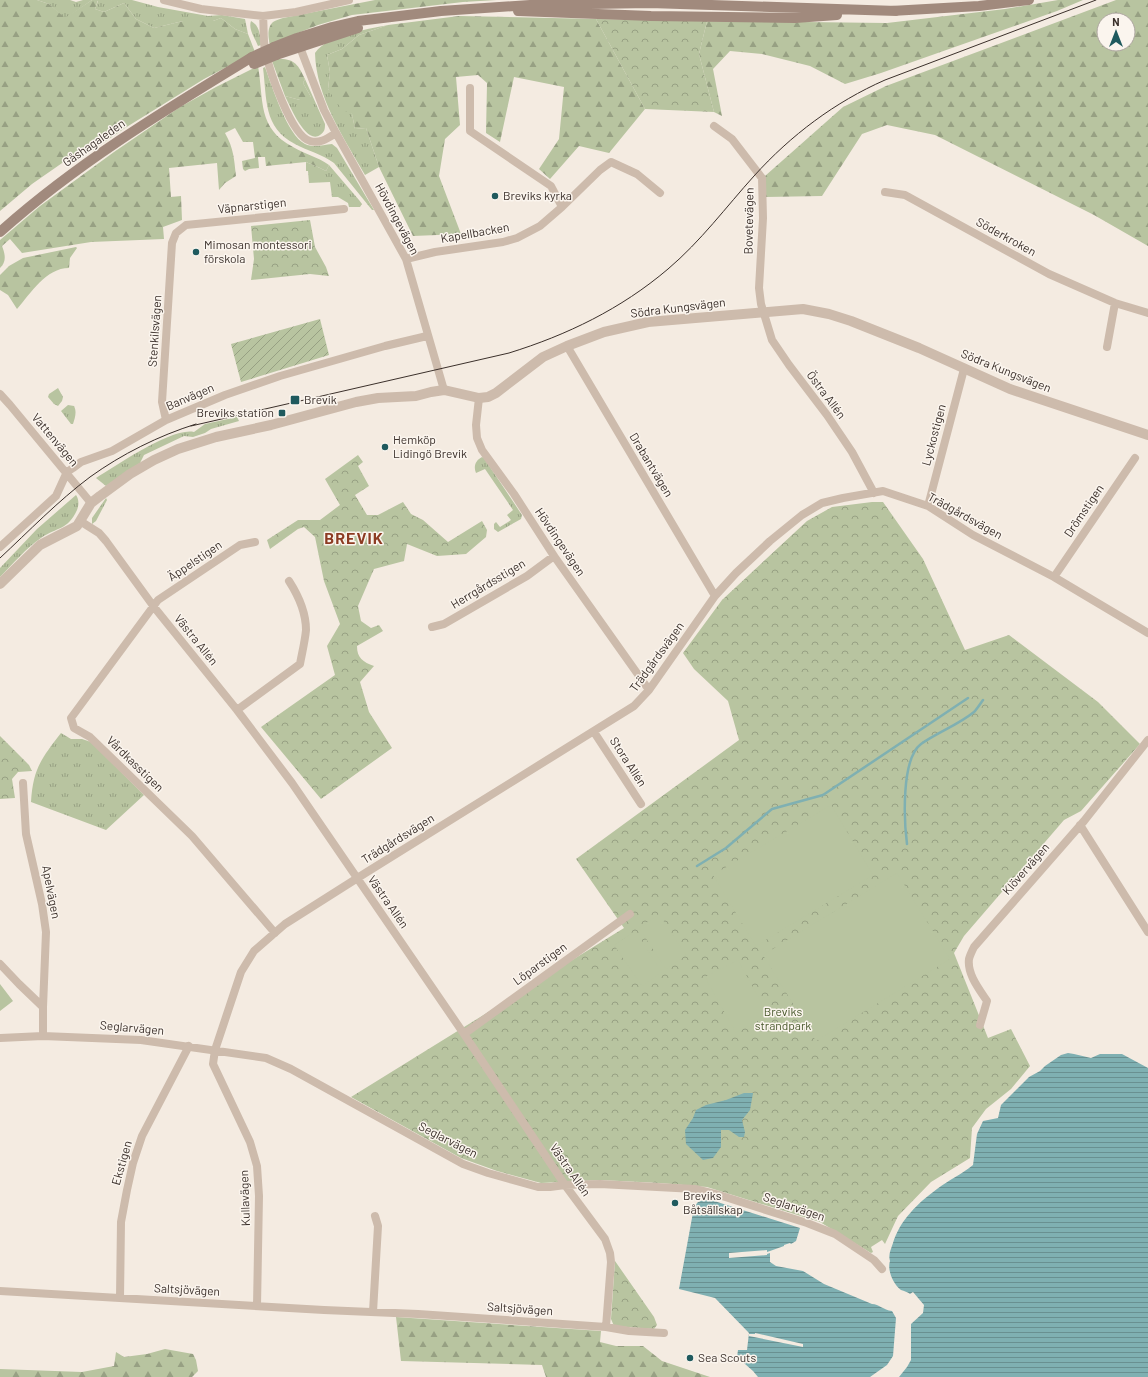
<svg xmlns="http://www.w3.org/2000/svg" width="1148" height="1377" viewBox="0 0 1148 1377" font-family="Barlow,sans-serif">
  <defs>
    <pattern id="grass-tufts" width="24" height="20" patternUnits="userSpaceOnUse"><rect width="24" height="20" fill="#b8c4a0"/><path d="M3 7l-1-3M5 7V3M7 7l1-3M15 17l-1-3M17 17v-4M19 17l1-3" fill="none" stroke="#97a083"/></pattern>
    <pattern id="forest-firs" width="22" height="20" patternUnits="userSpaceOnUse"><rect width="22" height="20" fill="#b8c4a0"/><path d="M5 1l3.5 6h-7zM16 11l3.5 6h-7z" fill="#97a083"/></pattern>
    <pattern id="park-crowns" width="20" height="18" patternUnits="userSpaceOnUse"><rect width="20" height="18" fill="#b8c4a0"/><path d="M2 6a3 3 0 1 1 6 0M12 15a3 3 0 1 1 6 0" fill="none" stroke="#97a083"/></pattern>
    <pattern id="garden-furrows" width="10" height="10" patternUnits="userSpaceOnUse"><rect width="10" height="10" fill="#b8c4a0"/><path d="M-1 1l2-2M0 10L10 0M9 11l2-2" fill="none" stroke="#97a083"/></pattern>
    <pattern id="water-rules" width="6" height="5" patternUnits="userSpaceOnUse"><rect width="6" height="5" fill="#7fb0b2"/><path d="M0 2.5h6" fill="none" stroke="#699091"/></pattern>
  </defs>
  <rect width="100%" height="100%" fill="#f4ebe1"/>
  <path fill="url(#grass-tufts)" d="M37,0h33l6,2 7,-2h9l-27,19 -16,-15z
    M96,0h36l26,7 50,9 14,-1 23,4 3,15 -13,-5 -14,-11 -8,3h-30l-29,7 -18,-9 -12,-16 -20,9 -9,-3 3,-8z
    M251,21c9,5 9,14 10,24l-3,1c-3,-8 -10,-17 -7,-25z
    M388,25l-29,10 -17,14 -15,6 3,17 -2,17 24,25 3,15 11,-1 13,39 -14,8c-21,-37 -49,-78 -50,-122 14,-19 50,-23 73,-28z
    M265,67c7,19 22,68 40,77 8,4 18,1 27,0l5,4 37,62h-2l-38,-47c-12,-9 -26,-12 -39,-19 -32,-16 -28,-46 -32,-76z
    M305,79l20,45c0,4 0,8 -5,11 -14,10 -30,-29 -35,-39l15,4 11,-3 -8,-14z
    M306,162l14,6 6,3 3,-6 30,35 3,4 -2,3h-11l-1,-4 -10,-6h-6l-2,-15 -21,1 -1,-12h-2z
    M58,388l5,9 -1,4 -4,5 -4,-2 -6,-7 1,-3z
    M68,405l6,1c3,6 1,12 -1,18h-2l-10,-13z
    M237,417l2,4 -28,8 -6,4 -12,4 -9,-1 -40,19 -4,8 -34,23 -10,-8c20,-12 76,-51 98,-46l11,-8z
    M482,457l2,1 38,57 -1,4 -23,13 -4,-3v-5l2,-2 4,5 11,-7 -4,-5 6,-5 -28,-41 -9,4c-3,-7 0,-13 6,-16z
    M76,495c3,4 3,10 1,15 -9,20 -20,17 -36,28 -15,10 -28,26 -41,39v-9l37,-39z
    M106,498l1,2 -11,21 -4,3v-6z
    M61,733l10,6h11l9,3 53,53 -38,35 -75,-28c2,-33 10,-43 30,-69z"/>
  <path fill="url(#forest-firs)" fill-rule="evenodd" d="M0,0h37l12,4 16,14 27,-18h6l-3,9 9,3 20,-9 12,16 18,9 29,-7h30l8,-3 14,11 13,5 7,18 -51,27 -79,49 -32,22 -5,-5 -56,39 -32,27z
    M375,0h122l-34,2 -111,13 -34,10 -48,19c-2,-6 -3,-17 3,-22 3,-2 7,-3 10,-4z
    M1058,0h25l-26,11 -176,62 -36,11 -35,-18 -48,-12 -32,-3 -17,18 9,47 -8,-4 -15,-58 8,-33 180,2 118,-14z
    M1116,0h32v246l-54,-31 -159,-80 -48,-10 -25,9 -40,62 -56,1 -1,-21 78,-69 43,-21zM1104,20h24v24h-24z
    M459,16l137,3 49,90 -36,44 -30,-7 -29,33 -11,-10 20,-30 5,-52 -50,-10 -14,65 -14,-9 1,-50 -9,-8 -22,2 4,48 -15,14 -6,37 22,58 -48,2 -34,-69 -13,-39 -11,1 -3,-15 -10,-4 -14,-21 2,-17 -3,-17 15,-6 17,-14 29,-10z
    M277,59c17,-1 21,5 28,20l-2,4 8,14 -2,4 -9,-1 -15,-4 -13,-35z
    M258,66c6,34 -1,62 35,81 12,7 25,10 36,18l-3,6 -6,-3 -14,-6 -40,4 -1,-9h-7l1,11 -10,1 -4,2 -2,-2 -1,-8 13,-3 -2,-16h-10l-8,-14 -10,5c9,16 9,26 11,43l-11,7 -6,7 -2,-27 -48,5 2,29 10,-1 1,24 -19,7 1,12 -73,3 -69,11 -12,-14 -8,7c3,8 5,15 -2,22v-28l40,-34 74,-54 66,-45 36,-20z
    M76,247l1,1 -7,10 -1,10c-23,0 -38,25 -52,41l-9,-14 -8,-5v-15l9,-9 14,-8z
    M396,1317l205,14 -1,11 16,4h27l19,15 48,16h-164l-4,-12 -141,-4z
    M165,1349l28,5 3,6 2,11 -6,6h-192v-8l82,3 32,-6 2,-14 8,5 23,-3z"/>
  <path fill="url(#park-crowns)" d="M596,19l111,2 -8,33 15,58 -69,-3z
    M310,220l5,27 11,20 3,9 -19,-2 -59,6 3,-21 -3,-33z
    M358,455l5,7 -5,4 11,20 -14,9 12,20h11l25,-13 8,12 12,6 25,22 34,-21 5,9 -1,7 -20,17 -29,2 -30,-12 -3,17 -30,8 -16,37 3,15 10,7 8,-3 4,6 -26,15c0,12 6,16 17,20l-14,16 9,30 23,36 -71,51 -60,-72 74,-52 -8,-29 13,-22 -16,-43 -9,-44 -11,-10 -6,2 -28,20 -3,-9 31,-20h22l20,-15 -15,-26z
    M872,502h11l40,57 42,91 44,-15 89,67 42,42 -59,67 -17,9 -100,116 -10,17 34,85 23,-9 19,37 -19,23 -25,20 -14,19 -2,30 -39,24 -33,34 -13,28 -3,-4 -11,7 2,5 -2,1 -51,-31 -113,-35 -47,-4 -60,-3 -59,3 -44,-12 -36,-13 -110,-61 273,-169 -48,-69 163,-119 -11,-39 -34,-32 -11,-16 39,-53 85,-79 25,-14z
    M0,736l29,29 3,6 -14,1 -6,7 3,19 -15,1z
    M615,1261l39,56 3,8 -3,4 -40,-3 -3,-7z"/>
  <path fill="url(#garden-furrows)" d="M320,319l9,36 -88,27 -10,-38z"/>
  <path fill="#b8c4a0" d="M831,805l42,70 -117,71 -43,-71z
    M897,873l53,86 -134,82 -53,-86z
    M659,914l27,41 -20,14 -27,-41z
    M635,931l27,41 -20,14 -28,-41z
    M738,960l30,55 -32,18 -31,-56z
    M0,984l13,17 -13,10z"/>
  <path fill="url(#water-rules)" d="M1068,1053l6,1 17,4 9,-4h22l26,14v309h-249l8,-10 4,-7v-36l12,-11 1,-8 -11,-13 -3,2c-2,-2 -6,-3 -9,-4 -8,-6 -14,-20 -11,-29 -2,-6 1,-12 3,-18 7,-23 25,-40 44,-54 12,-9 25,-15 36,-24l4,-31 6,-13 15,-3 3,-13 28,-28 11,-6 5,-5 16,-11z
    M744,1093h9l-3,17 -8,10 3,12 -1,5h-5l-10,-7h-8v17l-8,11 -10,2 -17,-16 -1,-14 8,-12 3,-8 10,-5 20,-5z
    M704,1200h7l89,28 -4,13 -5,3 -1,-1 -6,2v1l-14,5v11l6,4 27,5 21,13 48,20c7,0 11,6 20,7l4,7 -3,38 -6,9 -17,12h-112l-5,-6 -16,-14 1,-7h9l2,-17 -34,-35 -36,-9 15,-82 4,-5z"/>
  <path fill="#f4ebe1" d="M767,1250v2l3,-1v2l-3,1v1l-38,3v-5z
    M755,1333l48,11v3l-54,-11v-2h6z"/>
  <g fill="none" stroke-linecap="round" stroke-linejoin="round">
    <path stroke="#7fb0b2" stroke-width="2.5" d="M907,844c-3,-23 -6,-85 14,-100 17,-12 37,-19 53,-32 3,-3 6,-8 9,-12
      M697,866l29,-18 46,-39 51,-14 145,-97"/>
    <path stroke="#cdbbac" stroke-width="8" d="M164,0l37,9 62,7 33,-4 53,-12
      M263,16c1,11 0,23 2,34 4,19 26,86 45,91 10,3 18,-3 26,-8
      M298,42l26,68 12,23 70,126 38,131
      M714,126l18,13 30,39 1,40 -4,70 2,16 11,36 17,25 38,50 25,37 22,41
      M885,192l20,3 144,79 66,29 33,10
      M562,207l38,-37 11,-8 26,12 23,19
      M406,259l29,-7 68,-10 14,-4 23,-12 22,-19 -11,-21 -81,-55v-43
      M567,346l148,250
      M1107,347l8,-44
      M0,394l10,11 81,98
      M479,398l-3,27 1,13 5,12 32,44 40,62 95,134
      M166,420l-4,-18 10,-159 4,-10 10,-8 158,-16
      M928,506l36,-137
      M80,521l19,12 7,8 48,66 83,103 55,73 172,251 101,151 40,54 5,14 1,9 -5,65
      M255,542l-15,3 -82,55 -87,118 3,10 16,9 102,99 83,97
      M0,547l56,-51 11,-24 6,-4 8,-6 31,-11 54,-31 59,-25 55,-19 105,-30 42,-10
      M1054,577l81,-119
      M432,627l12,-3 83,-48 27,-20
      M237,710l63,-46c2,-11 5,-23 6,-34 0,-18 -8,-35 -17,-49
      M594,732l47,72
      M23,783l3,51 16,70 4,28 -3,75
      M1080,825l68,107
      M0,964l19,20 24,23v29
      M980,1025l7,-24c-8,-12 -20,-27 -18,-42 1,-4 3,-8 5,-12l110,-126 64,-81
      M464,1034l166,-120
      M0,1038l43,-2 98,4 125,18 25,11 172,95 25,9 50,14h12l15,-2 35,-1 95,5 24,6 88,28 28,11 39,26 8,9
      M0,1291l324,19 94,4 188,13 23,4 35,2
      M120,1298l1,-76 6,-32 6,-27 9,-27 47,-90
      M257,1306l2,-110 -2,-30 -7,-24 -37,-78 2,-14 26,-78 13,-21 31,-27 82,-52 267,-166 15,-16 66,-94 21,-23 34,-32 32,-26 20,-12 21,-5 40,-7 45,15 45,29 81,42 94,56
      M373,1312l5,-86 -3,-10"/>
    <path stroke="#cdbbac" stroke-width="10" d="M0,584l40,-39 37,-19 14,-23 9,-7 30,-22 24,-14 24,-11 38,-12 55,-12 85,-23 22,-4 38,-2 15,-4 13,-2 35,8 9,-1 8,-4 47,-36 24,-11 37,-14 44,-10 155,-13 26,5 22,7 68,27 91,41 138,46"/>
    <path stroke="#a18a7d" stroke-width="10" d="M518,11l133,5 144,2 42,-3
      M891,11l88,-5 50,-6
      M274,47l23,-9 35,-11 26,-6 83,-10 89,-6 120,-2 247,8
      M276,55l82,-27
      M0,232c77,-69 165,-122 252,-175"/>
    <path stroke="#3b302b" stroke-width="1" d="M191,426l318,-73c58,-18 112,-44 159,-84 33,-28 58,-62 86,-93 37,-41 81,-74 131,-96l211,-80
      M0,558c29,-27 58,-57 90,-81 32,-23 68,-41 106,-53"/>
    <path stroke="#a18a7d" stroke-width="10" d="M252,57l22,-10
      M254,64l22,-9"/>
  </g>
  <g fill="#1f5a5e" stroke="#fbf5ee" stroke-width="1.5">
    <circle cx="495" cy="196" r="4"/>
    <circle cx="196" cy="252" r="4"/>
    <rect x="290" y="395" width="10" height="10" rx="2"/>
    <rect x="278" y="409" width="8" height="8" rx="2"/>
    <circle cx="385" cy="447" r="4"/>
    <circle cx="675" cy="1203" r="4"/>
    <circle cx="690" cy="1358" r="4"/>
  </g>
  <g text-anchor="middle" stroke-width="3" stroke-linejoin="round" paint-order="stroke">
    <g font-size="12" fill="#3b302b" stroke="#fbf5ee">
      <text transform="translate(94 143) rotate(-35)" y="4">Gåshagaleden</text>
      <text transform="translate(252 206) rotate(-6)" y="4">Väpnarstigen</text>
      <text transform="translate(397 219) rotate(62)" y="4">Hövdingevägen</text>
      <text transform="translate(749 221) rotate(-89)" y="4">Bovetevägen</text>
      <text transform="translate(475 233) rotate(-10)" y="4">Kapellbacken</text>
      <text transform="translate(1006 237) rotate(29)" y="4">Söderkroken</text>
      <text transform="translate(678 308) rotate(-7)" y="4">Södra Kungsvägen</text>
      <text transform="translate(155 331) rotate(-86)" y="4">Stenkilsvägen</text>
      <text transform="translate(1006 371) rotate(22)" y="4">Södra Kungsvägen</text>
      <text transform="translate(826 395) rotate(53)" y="4">Östra Allén</text>
      <text transform="translate(190 397) rotate(-23)" y="4">Banvägen</text>
      <text transform="translate(934 435) rotate(-75)" y="4">Lyckostigen</text>
      <text transform="translate(55 440) rotate(50)" y="4">Vattenvägen</text>
      <text transform="translate(651 465) rotate(59)" y="4">Drabantvägen</text>
      <text transform="translate(1084 511) rotate(-56)" y="4">Drömstigen</text>
      <text transform="translate(965 516) rotate(29)" y="4">Trädgårdsvägen</text>
      <text transform="translate(560 542) rotate(56)" y="4">Hövdingevägen</text>
      <text transform="translate(195 561) rotate(-34)" y="4">Äppelstigen</text>
      <text transform="translate(488 584) rotate(-31)" y="4">Herrgårdsstigen</text>
      <text transform="translate(196 640) rotate(51)" y="4">Västra Allén</text>
      <text transform="translate(657 657) rotate(-54)" y="4">Trädgårdsvägen</text>
      <text transform="translate(628 762) rotate(57)" y="4">Stora Allén</text>
      <text transform="translate(135 764) rotate(44)" y="4">Vårdkasstigen</text>
      <text transform="translate(398 839) rotate(-32)" y="4">Trädgårdsvägen</text>
      <text transform="translate(1026 869) rotate(-49)" y="4">Klövervägen</text>
      <text transform="translate(51 892) rotate(79)" y="4">Apelvägen</text>
      <text transform="translate(388 902) rotate(55)" y="4">Västra Allén</text>
      <text transform="translate(540 964) rotate(-36)" y="4">Löparstigen</text>
      <text transform="translate(132 1028) rotate(5)" y="4">Seglarvägen</text>
      <text transform="translate(448 1140) rotate(27)" y="4">Seglarvägen</text>
      <text transform="translate(122 1163) rotate(-74)" y="4">Ekstigen</text>
      <text transform="translate(570 1170) rotate(55)" y="4">Västra Allén</text>
      <text transform="translate(245 1198) rotate(-92)" y="4">Kullavägen</text>
      <text transform="translate(794 1207) rotate(19)" y="4">Seglarvägen</text>
      <text transform="translate(187 1290) rotate(3)" y="4">Saltsjövägen</text>
      <text transform="translate(520 1309) rotate(4)" y="4">Saltsjövägen</text>
    </g>
    <g font-size="12" fill="#3b302b" stroke="#fbf5ee" text-anchor="start">
      <text x="503" y="200">Breviks kyrka</text>
      <text x="204" y="249">Mimosan montessori<tspan x="204" dy="14">förskola</tspan></text>
      <text x="304" y="404">Brevik</text>
      <text x="274" y="417" text-anchor="end">Breviks station</text>
      <text x="393" y="444">Hemköp<tspan x="393" dy="14">Lidingö Brevik</tspan></text>
      <text x="683" y="1200">Breviks<tspan x="683" dy="14">Båtsällskap</tspan></text>
      <text x="698" y="1362">Sea Scouts</text>
    </g>
    <g font-size="12" fill="#4a5a2e" stroke="#fbf5ee">
      <text x="783" y="1016">Breviks<tspan x="783" dy="14">strandpark</tspan></text>
    </g>
    <g font-size="16" font-weight="bold" letter-spacing="1" fill="#8c3b22" stroke="#fbf5ee">
      <text x="354" y="544">BREVIK</text>
    </g>
  </g>
  <g transform="translate(1116 32)"><circle r="19" fill="#fbf5ee" stroke="#aea6a0"/>
  <path d="M0-3L7 15L0 10L-7 15Z" fill="#1f5a5e"/>
  <text y="-6" font-size="11" font-weight="bold" text-anchor="middle" fill="#3b302b">N</text>
  </g>
</svg>
